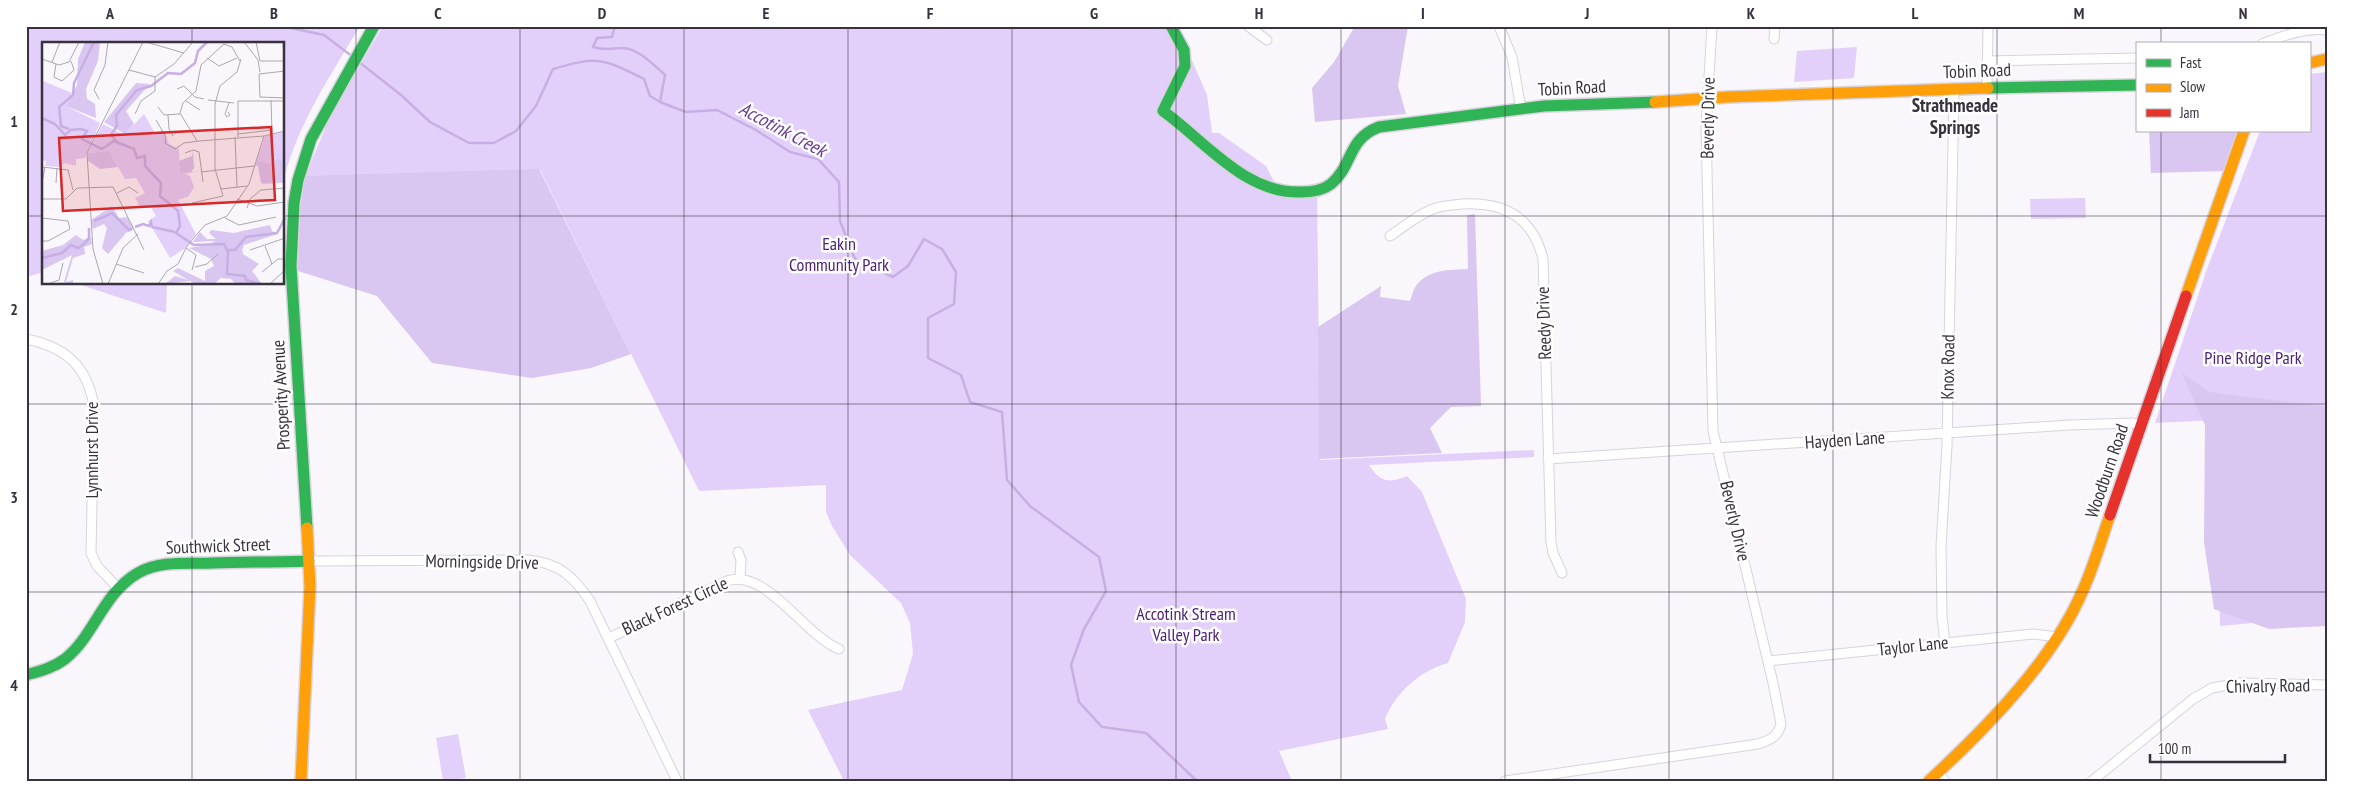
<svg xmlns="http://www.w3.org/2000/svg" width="2353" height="807" viewBox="0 0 2353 807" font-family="'PT Sans Narrow',sans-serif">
  <rect width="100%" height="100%" fill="#f9f6fc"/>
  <path fill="#e2d0fa" d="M26,26h334c-29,49 -62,97 -76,153v-135h-240v228l-18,5z
    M383,26h794l30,69 5,38h7l47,33 10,20h41l3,274 214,-10v7l-165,8c11,17 20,19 38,11l15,16 44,107 -1,23 -17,41c-28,8 -52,29 -63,56l3,10 -109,22 13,30h-448l-36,-71 94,-20 11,-36 -3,-31 -9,-20 -51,-48 -18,-29 -6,-14v-27l-127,6 -159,-321 -235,7 24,-58z
    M1857,47l-3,31 -60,4 3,-31z
    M2327,72v544l-107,10 -4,-206 -61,3 52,-154 53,-138h49v-57z
    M2085,198l1,20 -55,1 -1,-20z
    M78,284h89l-1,29z
    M458,734l8,44 -23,3 -7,-43z"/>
  <path fill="#d9c6f1" d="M1355,26h53l-10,60 8,28 -91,8 -3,-34 22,-26z
    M2149,131h90l-15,40 -73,2z
    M539,169l92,185 -40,14 -59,10 -100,-15 -55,-67 -79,-25 -2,-35 9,-60z
    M1475,214l6,192 -30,1 -21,21 12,25 -123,6 -1,-132 63,-41 -1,11 30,4c2,-5 3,-11 6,-15 12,-17 34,-16 52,-17l-1,-54z
    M2181,372l28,20 118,15v219l-58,3 -55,-20 -10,-67 1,-117z"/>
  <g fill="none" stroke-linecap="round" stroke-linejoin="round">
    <path stroke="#c7afe4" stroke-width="2.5" d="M281,26l43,9 29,22
      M615,26l-3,11 -15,1 -4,9c14,4 15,1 28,1 16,-1 33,17 44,27l-5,27
      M359,62l42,33 29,27 39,21h25l22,-12 20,-25 17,-37c45,-13 49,-11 91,10l6,17 10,6 26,10 31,-2 39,20 34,22 28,7 21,23 1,39 15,38 38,18 15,-11 16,-27 18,10 14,23 -2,32 -26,14v40l33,17 9,27 32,10 5,68 23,26 69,51 7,34 -22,38 -13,36 8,37 23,25 44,6 51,48"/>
    <g stroke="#d8d3dc" stroke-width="11">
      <path id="street" d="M1248,26l19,14
        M1499,26l13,31 9,52
        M1774,39l1,-13
        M2262,44c19,-8 44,-17 65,-14
        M1987,61l150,-3
        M1987,88l1,-62
        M1390,236c15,-10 30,-23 46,-28 9,-3 18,-3 27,-4 41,-2 70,13 80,55l8,283 2,11 9,20
        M26,339c40,8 61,27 68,67l-3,147 6,13 20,21
        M1548,459l521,-34 64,-2 8,2
        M738,552l3,8 -1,18
        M309,561l220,-1c30,3 45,17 61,41l87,180
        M609,638l118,-57c38,-14 78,55 112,68
        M1945,643l-3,-26 -1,-71 6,-100 7,-356
        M1768,661l265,-27 25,3
        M1938,773l7,8
        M1505,781l253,-37c12,-4 20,-7 23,-20l-8,-41 -60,-252 -7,-304 6,-101
        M2092,781l101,-82 19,-11 27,-5 88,2"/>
    </g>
    <g stroke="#d8d3dc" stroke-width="14">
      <path id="fast" d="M1171,26l13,24 1,16 -22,45c42,30 83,84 139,81 10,0 20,-1 29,-8 22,-18 16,-45 48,-57l165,-21 111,-4
        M1988,88l149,-3
        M307,528l-16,-262 3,-63 4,-23 13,-41 63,-113
        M26,675c14,-4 27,-7 39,-16 30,-24 37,-65 73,-86 22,-13 51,-9 75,-10 32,-1 64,-1 96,-2"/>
    </g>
    <g stroke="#d8d3dc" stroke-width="14">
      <path id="slow" d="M2309,63l18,-4
        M1655,102l73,-5 260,-9
        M2186,296l58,-165
        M301,781l9,-195 -3,-58
        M1929,781c56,-52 124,-120 154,-191 11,-24 18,-50 27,-75"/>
    </g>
    <g stroke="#d8d3dc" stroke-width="14">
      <path id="jam" d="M2110,515l76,-219"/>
    </g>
    <use href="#street" stroke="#fefeff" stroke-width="9"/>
    <use href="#fast" stroke="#30b455" stroke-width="11"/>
    <use href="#slow" stroke="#ff9f0a" stroke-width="11"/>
    <use href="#jam" stroke="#e5322d" stroke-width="11"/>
  </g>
  <path fill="none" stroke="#37323d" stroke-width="1" stroke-opacity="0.55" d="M192,26v18M356,26v755M520,26v755M684,26v755M848,26v755M1012,26v755M1176,26v755M1341,26v755M1505,26v755M1669,26v755M1833,26v755M1997,26v755M2161,26v18M2161,131v650M26,216h18M284,216h2043M192,284v497M26,404h2301M26,592h2301"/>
  <g text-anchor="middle" stroke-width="5" stroke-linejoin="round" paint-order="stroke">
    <g font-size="18" fill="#37323d" stroke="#fff">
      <text transform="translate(1977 71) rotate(-2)" y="6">Tobin Road</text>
      <text transform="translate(1572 88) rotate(-3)" y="6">Tobin Road</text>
      <text transform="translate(1708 118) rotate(-89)" y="6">Beverly Drive</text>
      <text transform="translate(1544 323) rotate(-92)" y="6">Reedy Drive</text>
      <text transform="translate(1948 367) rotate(-89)" y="6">Knox Road</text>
      <text transform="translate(281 395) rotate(-93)" y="6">Prosperity Avenue</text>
      <text transform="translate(1845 440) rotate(-4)" y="6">Hayden Lane</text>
      <text transform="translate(92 450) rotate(-90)" y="6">Lynnhurst Drive</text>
      <text transform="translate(2107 471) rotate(-71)" y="6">Woodburn Road</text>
      <text transform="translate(1735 521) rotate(77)" y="6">Beverly Drive</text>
      <text transform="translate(218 546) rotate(-2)" y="6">Southwick Street</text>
      <text transform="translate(482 562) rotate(1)" y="6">Morningside Drive</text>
      <text transform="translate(675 606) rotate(-25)" y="6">Black Forest Circle</text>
      <text transform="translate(1913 646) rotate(-6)" y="6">Taylor Lane</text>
      <text transform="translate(2268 686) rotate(-1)" y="6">Chivalry Road</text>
    </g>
    <g font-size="18" fill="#4e2276" stroke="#fff">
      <text x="839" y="250">Eakin<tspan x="839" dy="21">Community Park</tspan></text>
      <text x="2253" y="364">Pine Ridge Park</text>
      <text x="1186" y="620">Accotink Stream<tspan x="1186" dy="21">Valley Park</tspan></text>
    </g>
    <g font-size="19" font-weight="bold" fill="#37323d" stroke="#fff">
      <text x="1955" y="112">Strathmeade<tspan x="1955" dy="22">Springs</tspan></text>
    </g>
    <g font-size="19" font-style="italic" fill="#693e94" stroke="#fff">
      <text transform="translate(783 129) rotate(28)" y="7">Accotink Creek</text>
    </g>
  </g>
  <g transform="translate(42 42)">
    <rect width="242" height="242" fill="#f9f6fc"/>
    <path d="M1,39l29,12 -6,13 34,17 -15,35 -9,1v7l-11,-3 -6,4 -14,-1 1,-5 -4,-1zM102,72l11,19 8,-3 6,14 10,5 1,24 19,-2 -14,3 5,2 4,11 -6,10 -10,3 18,34 -12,15 -14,9 -22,-37 8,-5 -6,-10 -9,2 -6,-10 10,-5 -9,-15 -11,1 -16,-28 -21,2 15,-29 21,11zM242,90v51l-22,1 -1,-18h-6l10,-30z" fill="#e2d0fa"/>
    <path d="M43,0h15l-2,19 -12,28 1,10 8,5 1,14 -30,-12 11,-21 1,-26zM94,41l14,1 -24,27 8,13 -9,10 -21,-12zM67,109l9,16 -18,2 -12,-8v-8zM151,109l1,17 -3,4 -11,1 -1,-12 13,-5zM235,117l7,1v22l-23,1 -4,-22 13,3zM70,164l7,12 8,-1 7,12 -8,4 -18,21 -6,-6 5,-20 -3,-4 -11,5 -2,-9zM228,183l2,6 5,3 -33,11 -2,5 1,4 16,10 -7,7 10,13 -27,-1 -4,-4 -10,-1 -7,6h-19l-5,-3 -25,3 10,-8 13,4 -15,-9 5,-3 27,13v-10l9,-5 -3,-7 -22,-11 19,-3 7,-4 -22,1 7,-10 7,7h9l-7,-6 2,-3 23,3zM34,193l7,5 8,-3 1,7 -8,3 1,7 -12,4 -7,24 7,-2v4h-7l-2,-2 8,-27 -30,15v-19l21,-6z" fill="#d9c6f1"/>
    <path fill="none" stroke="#c7afe4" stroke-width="2.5" d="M0,76l13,6 10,11 6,-5 10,-1 6,2 -5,8 20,10 12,-8 20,8 3,9 8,-2v10l16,17 -1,13 18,15 2,15 -4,7 18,12 30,-1 4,8 -1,22 18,2 1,4 14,4M27,87l-8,-3 -2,-19 14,-12 1,-12 20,-41M77,102l-8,-9 6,-9 -1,-11 21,-25 14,-4 17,-13 13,1 14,-11 3,-12 9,-9M52,179l18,-8 17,17 3,-1M93,185l8,-3 6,2 2,-4 1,5 23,5M185,208h8l11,-13 31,-4 8,-15M0,216l20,-5 9,-8 7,3 5,-3 6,-7v-10"/>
    <path fill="none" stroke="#aba8b0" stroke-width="1" d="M104,0l38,11M202,0l14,18 2,12M214,0l4,19h25M241,0l1,19M165,16l12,8 18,-8M0,17l17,6 10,-3 10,-20M10,20l8,-20M14,22l-2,13 8,4 12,-11 -3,-9M87,28l26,7M243,29l-26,3 1,23 25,1M113,35l19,-13 19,-22M135,47l7,-3 11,11 9,2M57,57l-5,-9 11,-25 3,-23M166,58l26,3M229,58l1,32M144,59l14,9M116,65l6,8 16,-1M186,70l2,3 -3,2 -2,-3 4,-11M93,72l6,-13 14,-10v-14M126,73l1,14 4,7M114,78l10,17 -1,6 10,6 9,-6 15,-2 65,-5M196,92l34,-4M193,95l2,50M196,95v-36h47M155,99l-17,-28 3,-10 13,-12 5,-26 23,-21 8,3 8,14M143,111l8,-3 6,2 4,30M0,125l26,3 5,20M159,130l53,-6M0,141l3,-16M14,141l1,-15M179,147l26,-3M75,151l12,-6 9,6M0,157h24l11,-11 36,-1 31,63M195,157l20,7 28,-4M150,161l31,-7 -8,-27v-65l5,-18 17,-14 4,-13M205,166l3,-9 11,-9 24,-2M0,176l26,3 2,8 -22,12h-6M183,176l14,7 37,-8M223,204l7,18M144,206l10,7 -4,15M208,208l35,-12M74,222l28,9M153,225l12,-3 11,-10M220,230l16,-13h7M6,242l11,-4 4,-17M61,242l-10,-35 -6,-96 56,-111M66,242l15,-36 15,-14M116,242l9,-13 11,-7 9,-18 18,-21 22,-9 22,-32 15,-48 21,-5M228,242l15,-14"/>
    <path fill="#d62828" fill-opacity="0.15" stroke="#d62828" stroke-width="2.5" d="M229,85l4,73 -212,11 -4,-73z"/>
    <rect width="242" height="242" fill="none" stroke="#37323d" stroke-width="2.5"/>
  </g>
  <rect width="2353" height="807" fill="none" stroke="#ffffff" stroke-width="55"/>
  <rect x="2136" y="42" width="175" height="90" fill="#ffffff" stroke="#afadb1"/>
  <rect x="2146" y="59" width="25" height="8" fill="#30b455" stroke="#afadb1"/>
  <text x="2180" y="68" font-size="15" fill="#37323d">Fast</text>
  <rect x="2146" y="84" width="25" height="8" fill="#ff9f0a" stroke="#afadb1"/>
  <text x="2180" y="92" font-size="15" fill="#37323d">Slow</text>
  <rect x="2146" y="109" width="25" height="8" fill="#e5322d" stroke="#afadb1"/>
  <text x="2180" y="118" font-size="15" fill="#37323d">Jam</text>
  <path d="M2150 754v8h135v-8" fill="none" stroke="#37323d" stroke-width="2.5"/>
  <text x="2158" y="754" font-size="15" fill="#37323d" stroke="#ffffff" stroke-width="4" paint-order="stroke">100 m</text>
  <rect x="28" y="28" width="2298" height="752" fill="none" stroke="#37323d" stroke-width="2"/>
  <g font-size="16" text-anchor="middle" font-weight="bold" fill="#37323d">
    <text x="110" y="19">A</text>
    <text x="274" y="19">B</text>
    <text x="438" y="19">C</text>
    <text x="602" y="19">D</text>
    <text x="766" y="19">E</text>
    <text x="930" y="19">F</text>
    <text x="1094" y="19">G</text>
    <text x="1259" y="19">H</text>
    <text x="1423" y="19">I</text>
    <text x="1587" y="19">J</text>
    <text x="1751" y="19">K</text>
    <text x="1915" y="19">L</text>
    <text x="2079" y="19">M</text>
    <text x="2243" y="19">N</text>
    <text x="14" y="127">1</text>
    <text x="14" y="315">2</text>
    <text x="14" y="503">3</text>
    <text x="14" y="691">4</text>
  </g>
</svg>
